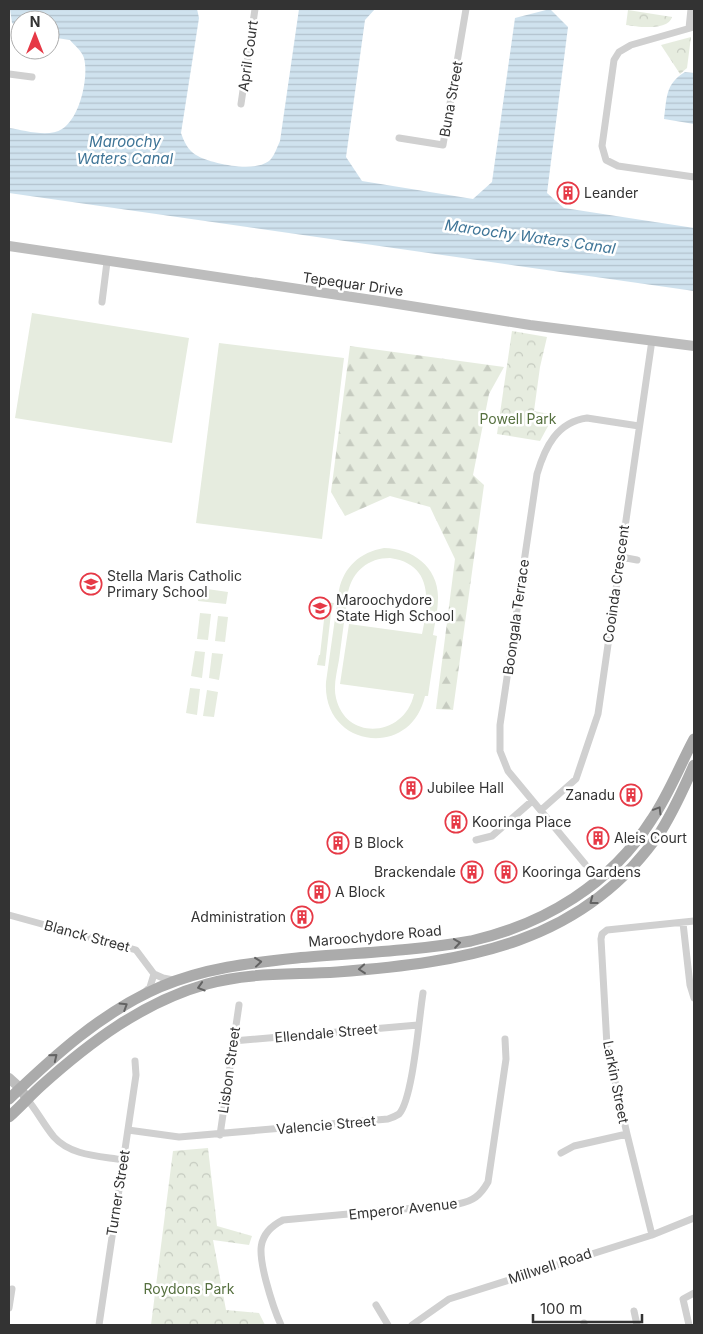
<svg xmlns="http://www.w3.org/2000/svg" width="703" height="1334" viewBox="0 0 703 1334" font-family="Inter,sans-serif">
  <defs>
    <pattern id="forest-firs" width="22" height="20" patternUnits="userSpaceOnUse" patternTransform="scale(1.25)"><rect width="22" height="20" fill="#e6ecdf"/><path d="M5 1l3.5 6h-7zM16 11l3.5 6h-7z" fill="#c6cbc0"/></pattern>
    <pattern id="park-crowns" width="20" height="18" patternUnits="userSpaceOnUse" patternTransform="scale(1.25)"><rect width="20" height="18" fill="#e6ecdf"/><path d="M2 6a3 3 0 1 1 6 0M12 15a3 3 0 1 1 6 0" fill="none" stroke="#c6cbc0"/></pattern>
    <pattern id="water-rules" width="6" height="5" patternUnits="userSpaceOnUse" patternTransform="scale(1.25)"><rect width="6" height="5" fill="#cfe2ee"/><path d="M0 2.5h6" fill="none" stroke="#b2c2cd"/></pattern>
  </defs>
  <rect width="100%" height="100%" fill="#fff"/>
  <path fill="url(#forest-firs)" d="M350,346l154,21 -15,27 -16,81 11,10 -31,225 -17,-1 19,-150 -25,-52 -40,-11 -45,20 -14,-24z"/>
  <path fill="url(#park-crowns)" d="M628,10l44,7c-4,14 -34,10 -46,8z
    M691,37l-4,31 -7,6 -19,-29z
    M512,331l35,6 -7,30 -6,44 20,4 -14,26 -43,-7z
    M208,1148l9,78 35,10 -3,9 -36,-5 13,70 33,3 6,12h-114l22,-174z"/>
  <path fill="#e6ecdf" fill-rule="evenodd" d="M32,313l157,25 -17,105 -157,-25z
    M219,343l125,15 -22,181 -126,-16z
    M384,548c28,0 54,19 54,49 0,13 -3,26 -5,38l4,1 -9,60h-3c-14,64 -103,52 -99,-14l13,-92c5,-23 21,-38 45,-42zM390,558c43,6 39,43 32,76l-73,-10 -9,60 74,10c-9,43 -68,48 -78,4 -3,-12 1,-26 3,-38 3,-23 6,-45 9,-68 5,-21 20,-34 42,-34z
    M200,588l28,4 -2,12 -28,-3z
    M326,602l8,1 -3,10 -6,53 -8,-1 2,-10h1z
    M200,613l11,1 -3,26 -11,-1z
    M218,616l10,1 -3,25 -10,-1z
    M195,651l10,1 -3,26 -11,-2z
    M212,653l11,1 -4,26 -10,-2z
    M190,688l10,1 -3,26 -11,-2z
    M207,690l11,2 -4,25 -11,-1z"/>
  <path fill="url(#water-rules)" d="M10,9h187l2,9 -18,115c3,9 7,17 15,22 15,9 62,19 75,4 4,-5 6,-12 9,-18l19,-132h76l-10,11 -19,137 16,24 111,18 19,-17 23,-164 35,-9 18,18 -21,166 17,15 130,20v63l-685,-98v-65c14,2 40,10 53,1 18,-11 27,-52 22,-71 -2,-7 -10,-13 -14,-18l-20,-3v-17h-30v8l-8,-5z
    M685,72l9,1v51l-30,-5c3,-21 1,-35 21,-47z"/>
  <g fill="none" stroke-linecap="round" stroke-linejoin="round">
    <path stroke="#d0d0d0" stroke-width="7" d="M694,27l-63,18 -12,7 -5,8 -12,86 4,14 12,6 76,11
      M689,28l2,-19
      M9,74l23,3
      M241,104l14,-95
      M399,138l44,7 23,-136
      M102,302l5,-40
      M621,557l16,3
      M541,810l35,-31 22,-65 54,-374
      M476,840l16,-4 40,-35
      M585,864l-77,-93 -8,-20v-26l37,-251c8,-27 20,-52 50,-56l52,8
      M9,915l127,35 18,24 9,4 10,2
      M683,923l7,62 4,13
      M146,991l4,-4 4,-13
      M233,1041l185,-16
      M27,1099c10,12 17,26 27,38 17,19 46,19 69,23
      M128,1130l51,7 209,-18c3,-1 8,-3 11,-5 14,-15 20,-97 24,-121
      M220,1135l19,-130
      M561,1153l13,-7 53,-12
      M652,1235l-25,-101 -20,-88 -6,-107 1,-5 5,-4 87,-9
      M376,1305l12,20
      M9,1308l3,-19
      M634,1311l3,14
      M584,1323v2
      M99,1325l37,-250 -1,-14
      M281,1325c-7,-15 -11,-29 -15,-44 -7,-27 -11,-47 17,-61l175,-16c15,-3 22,-8 30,-22l18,-123 -1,-20
      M412,1325l37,-26 203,-64 42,-17
      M689,1325l-6,-26 11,-6"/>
    <path stroke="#bdbdbd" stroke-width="10" d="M9,246l370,55 151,24 164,21
      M9,1078l11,10 7,11"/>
    <path stroke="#ababab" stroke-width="11" d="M9,1099c45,-43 93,-87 151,-112 44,-19 90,-24 137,-29 58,-5 117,-7 174,-17 74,-17 140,-57 181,-122 17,-25 28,-54 42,-80
      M9,1117c11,-10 21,-21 32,-31 49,-44 102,-84 166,-102 43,-12 86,-9 130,-12 127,-10 247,-27 324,-141 13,-21 23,-43 33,-66"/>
  </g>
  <defs><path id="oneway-chevron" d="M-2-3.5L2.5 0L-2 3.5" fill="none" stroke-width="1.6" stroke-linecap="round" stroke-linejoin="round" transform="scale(1.25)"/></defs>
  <g stroke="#636363">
    <use href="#oneway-chevron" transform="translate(658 810) rotate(-59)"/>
    <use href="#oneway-chevron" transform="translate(593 901) rotate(143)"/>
    <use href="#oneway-chevron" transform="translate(457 943) rotate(-8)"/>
    <use href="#oneway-chevron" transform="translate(258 962) rotate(-6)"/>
    <use href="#oneway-chevron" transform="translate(362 969) rotate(175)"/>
    <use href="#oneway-chevron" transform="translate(201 987) rotate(163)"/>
    <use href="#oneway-chevron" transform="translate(124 1006) rotate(-32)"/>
    <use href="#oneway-chevron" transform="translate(54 1057) rotate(-39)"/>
  </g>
  <defs>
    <g id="building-ring" transform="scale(1.125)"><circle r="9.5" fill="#fff" stroke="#e63946" stroke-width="1.5"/><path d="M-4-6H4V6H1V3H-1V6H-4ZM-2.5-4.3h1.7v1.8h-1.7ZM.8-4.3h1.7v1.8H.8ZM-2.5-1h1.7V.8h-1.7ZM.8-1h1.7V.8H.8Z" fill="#e63946"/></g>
    <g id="school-ring" transform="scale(1.125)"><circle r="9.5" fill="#fff" stroke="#e63946" stroke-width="1.5"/><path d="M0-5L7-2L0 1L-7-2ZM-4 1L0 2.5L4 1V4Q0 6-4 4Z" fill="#e63946"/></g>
  </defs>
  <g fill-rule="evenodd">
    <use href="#building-ring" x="568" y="193"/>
    <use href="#school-ring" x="91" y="584"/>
    <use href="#school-ring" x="320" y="608"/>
    <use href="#building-ring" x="411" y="788"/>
    <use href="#building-ring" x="631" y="795"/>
    <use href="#building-ring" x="456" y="822"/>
    <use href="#building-ring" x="598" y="838"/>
    <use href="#building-ring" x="338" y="843"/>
    <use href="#building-ring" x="472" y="872"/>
    <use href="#building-ring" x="506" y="872"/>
    <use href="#building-ring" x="319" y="892"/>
    <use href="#building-ring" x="302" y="917"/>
  </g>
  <g text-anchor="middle" stroke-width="5" stroke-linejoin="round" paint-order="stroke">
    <g font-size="14" fill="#333" stroke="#fff">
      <text transform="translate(248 56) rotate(-82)" y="5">April Court</text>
      <text transform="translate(451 99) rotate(-80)" y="5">Buna Street</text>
      <text transform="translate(353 284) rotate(8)" y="5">Tepequar Drive</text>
      <text transform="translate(616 584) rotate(-82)" y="5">Cooinda Crescent</text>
      <text transform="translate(516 617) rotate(-82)" y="5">Boongala Terrace</text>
      <text transform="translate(87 936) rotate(15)" y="5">Blanck Street</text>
      <text transform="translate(375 936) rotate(-5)" y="5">Maroochydore Road</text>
      <text transform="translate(326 1033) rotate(-5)" y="5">Ellendale Street</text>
      <text transform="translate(229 1070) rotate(-82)" y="5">Lisbon Street</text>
      <text transform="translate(616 1082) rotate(79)" y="5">Larkin Street</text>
      <text transform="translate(326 1125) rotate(-5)" y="5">Valencie Street</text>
      <text transform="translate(118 1193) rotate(-81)" y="5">Turner Street</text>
      <text transform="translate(403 1209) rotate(-6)" y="5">Emperor Avenue</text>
      <text transform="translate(550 1266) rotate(-18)" y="5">Millwell Road</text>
    </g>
    <g font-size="14" fill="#333" stroke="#fff" text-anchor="start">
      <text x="584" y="198">Leander</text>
      <text x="107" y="581">Stella Maris Catholic<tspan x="107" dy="16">Primary School</tspan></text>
      <text x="336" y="605">Maroochydore<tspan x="336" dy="16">State High School</tspan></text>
      <text x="427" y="793">Jubilee Hall</text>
      <text x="615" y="800" text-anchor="end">Zanadu</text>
      <text x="472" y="827">Kooringa Place</text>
      <text x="614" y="843">Aleis Court</text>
      <text x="354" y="848">B Block</text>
      <text x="456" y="877" text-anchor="end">Brackendale</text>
      <text x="522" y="877">Kooringa Gardens</text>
      <text x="335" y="897">A Block</text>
      <text x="286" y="922" text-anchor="end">Administration</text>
    </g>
    <g font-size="14" fill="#56703f" stroke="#fff">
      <text x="518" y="424">Powell Park</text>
      <text x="189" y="1294">Roydons Park</text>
    </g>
    <g font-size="15" font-style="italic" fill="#3f7597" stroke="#fff">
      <text x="125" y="147">Maroochy<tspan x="125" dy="17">Waters Canal</tspan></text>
      <text transform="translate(530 237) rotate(8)" y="5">Maroochy Waters Canal</text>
    </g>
  </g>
  <rect width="703" height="1334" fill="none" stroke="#333333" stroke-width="20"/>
  <g transform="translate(35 35)"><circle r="24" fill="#ffffff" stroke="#adadad"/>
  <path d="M0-4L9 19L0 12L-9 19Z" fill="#e63946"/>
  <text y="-8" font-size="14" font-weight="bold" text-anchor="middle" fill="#333333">N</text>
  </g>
  <path d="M533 1314v8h109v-8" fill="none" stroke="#333333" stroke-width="2.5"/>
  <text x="540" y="1314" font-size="15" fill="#333333" stroke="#ffffff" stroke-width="4" paint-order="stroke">100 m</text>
</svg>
